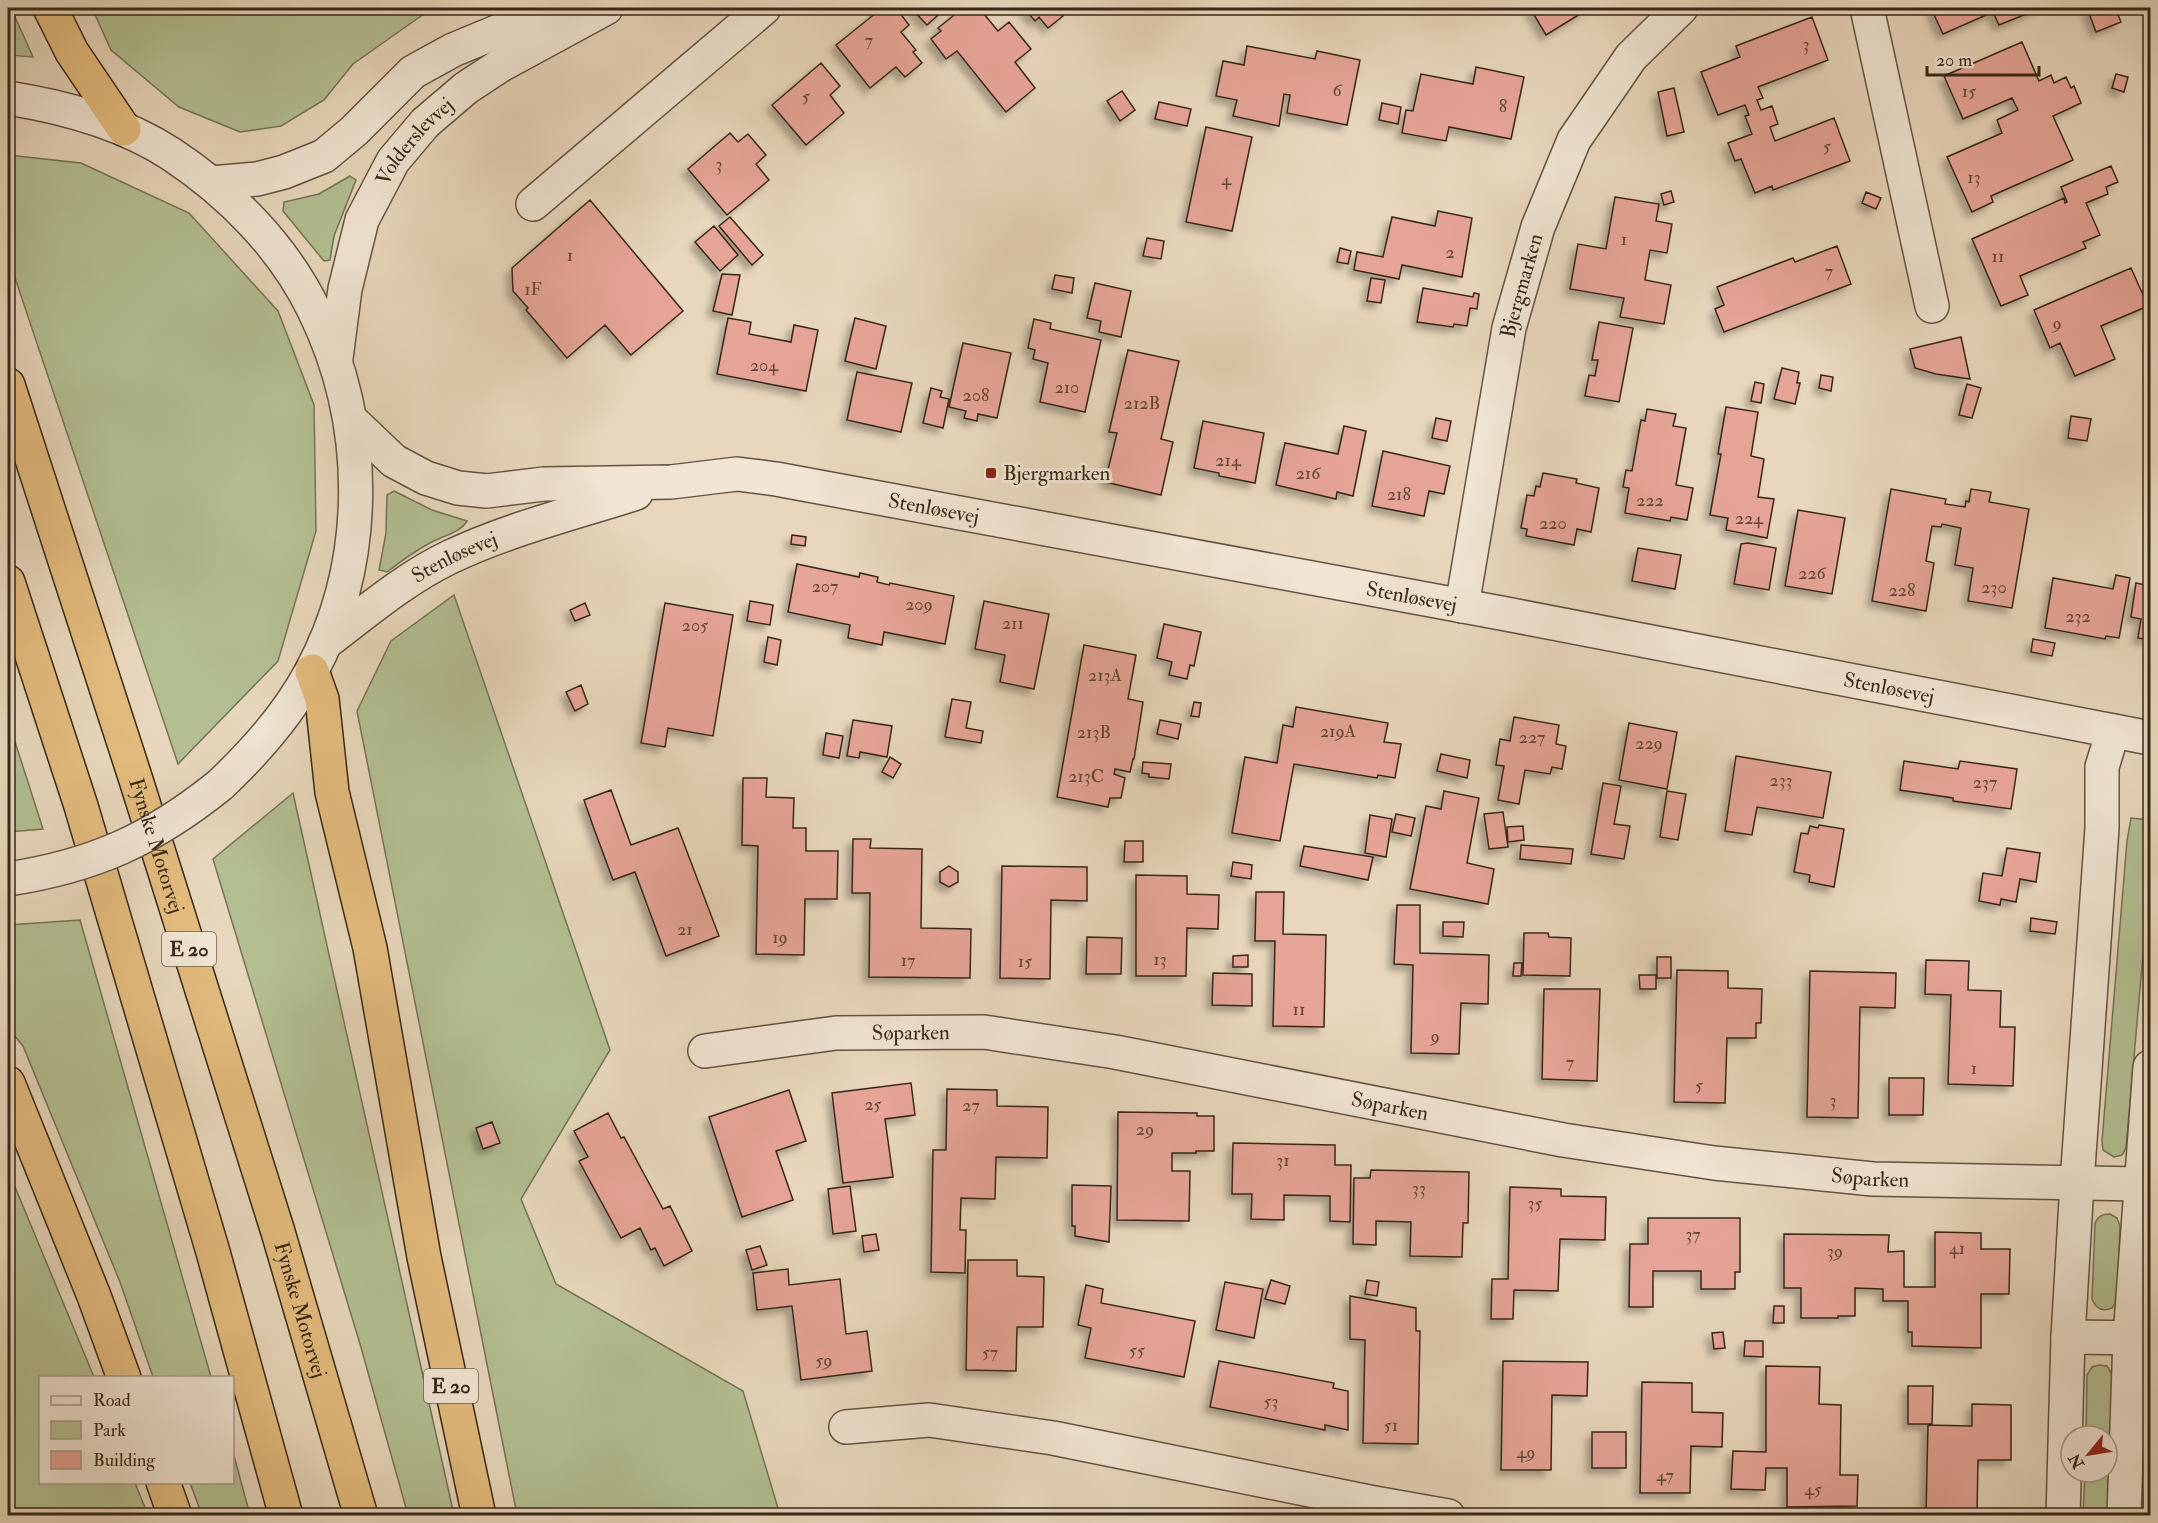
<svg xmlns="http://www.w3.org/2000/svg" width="2158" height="1523" viewBox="0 0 2158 1523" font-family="'IM FELL Double Pica',serif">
  <defs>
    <filter id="shadow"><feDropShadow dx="-5.5" dy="5.5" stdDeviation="3" flood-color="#0004"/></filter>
  </defs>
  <rect width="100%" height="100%" fill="#e8d7bc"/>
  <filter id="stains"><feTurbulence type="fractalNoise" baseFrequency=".00333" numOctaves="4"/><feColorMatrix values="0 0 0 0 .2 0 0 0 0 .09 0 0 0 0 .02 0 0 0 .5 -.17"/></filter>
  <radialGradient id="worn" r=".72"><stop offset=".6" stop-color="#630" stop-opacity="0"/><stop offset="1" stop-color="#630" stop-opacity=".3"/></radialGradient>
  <path fill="#b3bf93" stroke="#757456" stroke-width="1.5" d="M8,8h3l22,49 -25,-2z
    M92,8h338l1,1 -78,55 -29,36 -43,26 -41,6 -61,-25 -68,-57z
    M8,155l73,8 108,50 89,98 36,94 2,126 -38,130 -100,103 -170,-507z
    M350,176l6,4 -22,56 -4,24 -6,1 -41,-50 1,-9 35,-8z
    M394,491l38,19 35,11c-7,12 -25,15 -37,22 -15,8 -29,18 -43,29l-8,-2 7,-37 1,-38z
    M454,595l156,455 -89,149 35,85 187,107 37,124h-263l-160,-804 34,-70z
    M8,720l35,109 -35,3z
    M293,793l161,722h-46l-48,-171 -147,-485z
    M2131,818l19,2v55l-24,273 -4,7 -8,2 -11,-7 -1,-9 25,-300z
    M80,920l131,457h-58l-33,-95 -97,-236 -15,-18v-103z
    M8,1170l86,207 -54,1v104l95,1 13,32h-140z
    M2110,1214l7,4 3,8 -3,75 -5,7c-9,4 -16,1 -20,-9l3,-75c2,-8 8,-10 15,-10z
    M2099,1365l8,1 6,10 -4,139 -26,1 2,-44h22v-36h-21l1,-61 5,-8z
    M233,1452l17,63h-48l-12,-32 42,-1z"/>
  <path fill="#e6a497" stroke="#372819" stroke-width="1.5" filter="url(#shadow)" d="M882,8l2,3 5,-3h7l13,17 -8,7 15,18 -3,2 9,11 -17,14 -9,-10 -26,21 -34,-43z
    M911,8h35l-19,17z
    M963,8h16l19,23 11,-9 22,27 -16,13 20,26 -29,24 -49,-61 -11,8 -15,-20 10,-8 -3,-3z
    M1024,8h31l8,8 -15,12 -9,-11 -4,4z
    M1530,8h55v3l-39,24z
    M1931,8h110l-42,17 -6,-13 -50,22z
    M2087,8h28l6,14 -25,10z
    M1812,17l16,43 -70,27 5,11 -6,2 4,10 11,-4 6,18 -8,3 5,14 59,-23 16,43 -77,29 -1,-4 -17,7 -14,-34 -6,2 -7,-18 24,-9 -7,-18 4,-1 -4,-10 -27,10 -17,-43 39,-15 -4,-11z
    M2022,42l17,39 12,-6 3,8 12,-6 5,11 3,-2 7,17 -28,13 20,44 -82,36 2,6 -21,10 -25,-55 55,-24 -5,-13 21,-10 -6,-12 -49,21 -19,-43z
    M1247,46l68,13 2,-8 43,9 -13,65 -60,-12 3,-18 -6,-1 -5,32 -46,-10 4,-16 -21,-4 7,-35 21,4z
    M821,63l19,23 -10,9 14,18 -38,32 -34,-40z
    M1476,67l48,10 -13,62 -62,-12 -3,14 -44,-8 4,-23 7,1 8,-37 52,10z
    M2116,74l12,3 -4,15 -12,-4z
    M1674,88l10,44 -17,4 -9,-44z
    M1122,91l13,19 -15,11 -13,-20z
    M1159,102l32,7 -4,17 -32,-7z
    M1382,103l19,4 -3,17 -19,-4z
    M1206,127l46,10 -20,94 -46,-9z
    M730,133l8,9 10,-8 18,21 -10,9 13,16 -42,35 -39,-46z
    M2111,166l7,16 -12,5 2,7 -22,9 14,32 -17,7 3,6 -66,28 8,19 -27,11 -29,-67 92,-41 1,5 2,-1 -6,-15z
    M1671,191l3,11 -10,3 -3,-11z
    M1866,192l15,6 -5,11 -14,-6z
    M1615,197l44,7 -3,17 16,3 -5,29 -17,-3 -5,30 26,5 -7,39 -44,-7 4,-19 -54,-9 8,-45 28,5z
    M590,200l93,111 -52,44 -26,-30 -38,33 -41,-48 2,-2 -15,-17 -1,-23z
    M1438,211l34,7 -10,59 -60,-12 -3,14 -45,-9 3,-18 26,5 9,-40 43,9z
    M730,217l33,38 -11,10 -33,-39z
    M714,226l24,29 -18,16 -25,-29z
    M1147,238l17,3 -3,18 -18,-3z
    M1837,246l14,38 -127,48 -9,-23 9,-4 -7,-18 76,-29 2,4z
    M1340,248l11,3 -3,13 -11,-2z
    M2131,268l17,38 -47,20 14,33 -40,17 -15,-33 -10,5 -16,-38z
    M722,274l18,1 -8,40 -19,-4z
    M1055,275l19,3 -2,15 -20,-4z
    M1371,278l14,2 -4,23 -14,-2z
    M1095,283l36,8 -10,46 -22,-5 2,-11 -14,-3z
    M1423,288l50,9 1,-4 5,1 -2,15 -7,-1 -3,18 -13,-2 -1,3 -36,-5z
    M728,318l23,4 -2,12 42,8 3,-17 24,5 -12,61 -89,-17z
    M855,318l31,8 -10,43 -31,-8z
    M1034,319l17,4 -1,6 51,11 -16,72 -45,-10 8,-39 -15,-4 2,-9 -7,-2z
    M1599,322l34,6 -14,74 -34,-6 4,-21 6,1 3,-16h-6z
    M1961,337l9,42 -34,-5 -21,-6 -5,-19z
    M963,343l48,10 -14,65 -19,-4 -1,7 -13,-3 2,-7 -17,-4z
    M1128,350l51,11 -18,78 12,3 -12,53 -56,-13 12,-49 -8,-1z
    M1782,368l17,4 -2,11h3l-5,21 -21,-5z
    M857,372l55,11 -11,49 -54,-12z
    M1821,375l12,2 -2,14 -12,-3z
    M1755,382l9,2 -3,19 -10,-2z
    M1967,384l14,4 -9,30 -13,-3z
    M931,388l11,3 -2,6 9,2 -6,29 -20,-5z
    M1726,407l32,5 -7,44 13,3 -6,38 16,2 -7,39 -41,-8 2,-12 -18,-3 11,-61h-3z
    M1647,409l29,5 -3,12 13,2 -10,57 17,3 -6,32 -16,-3 -1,4 -45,-8 4,-25 -6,-1 3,-17 6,1 9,-51 4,1z
    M2071,416l20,3 -4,22 -19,-3z
    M1436,418l15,3 -4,20 -15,-3z
    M1203,421l61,12 -9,50 -36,-7v-3l-25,-5z
    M1344,426l22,5 -13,65 -16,-4 -1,7 -60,-14 9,-42 53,11z
    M1383,451l67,15 -6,28 -15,-3 -5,25 -52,-10z
    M1543,473l34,6 -1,4 23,5 -8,44 -14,-3 -3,16 -48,-9 1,-7 -6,-1 6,-33 7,1 2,-10 4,1z
    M1891,489l55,10 -1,5 20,3 1,-6 3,1 2,-13 20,3 -2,10 40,7 -17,99 -44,-7 5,-33 -18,-3 6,-37 -19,-4 -1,3 -9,-1 -6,35 8,2 -8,48 -54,-10z
    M1798,510l47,8 -13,76 -47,-8z
    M792,535l14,2 -1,9 -14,-2z
    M1748,543l28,5 -7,42 -35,-6 7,-40z
    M1638,548l43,7 -6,34 -43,-8z
    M797,564l62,13 1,-4 18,4 -1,5 12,3 1,-2 64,13 -9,48 -61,-12 -2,13 -34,-7 2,-13 -62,-13z
    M2116,575l14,3 -11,60 -13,-2 -1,3 -60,-11 8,-50 60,11z
    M2136,583l14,3v54l-12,-2 3,-19 -10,-2z
    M750,601l23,4 -3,20 -23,-4z
    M984,601l65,13 -15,75 -34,-7 5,-27 -30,-6z
    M585,603l5,12 -15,6 -5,-11z
    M665,603l68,12 -20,121 -45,-8 -3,19 -24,-4z
    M1164,624l37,8 -7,34 -4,-1 -3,14 -18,-4 3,-13 -15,-4z
    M768,637l13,3 -4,25 -13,-3z
    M2033,639l22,4 -3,13 -21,-4z
    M1084,645l52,10 -8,44 15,3 -9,57h-1l-3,13 -15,-3 -1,5 11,4 -4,20h-11l-2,9 -51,-10z
    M581,685l7,19 -13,7 -9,-19z
    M952,699l19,3 -5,26 17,3 -2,12 -36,-6z
    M1194,702l7,1 -2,14 -8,-1z
    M1296,707l92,16 -4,19 17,2 -6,34 -17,-3 -1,3 -83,-14 -14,77 -48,-8 13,-76 32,6 6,-38 10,2z
    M1514,717l45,8 -3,19 10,2 -4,23 -10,-2 -2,7 -25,-4 -6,34 -21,-4 6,-34 -8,-1 4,-26 10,2z
    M853,720l39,6 -5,31 -27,-5 -1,6 -12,-2z
    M1160,720l21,4 -3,15 -21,-5z
    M1629,723l48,9 -10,57 -48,-9z
    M826,733l17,3 -4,22 -16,-3z
    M1441,754l29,6 -3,18 -30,-7z
    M1736,756l95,16 -8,46 -66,-11 -5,28 -27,-4z
    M890,757l11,7 -8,14 -11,-6z
    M1904,761l54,8 2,-8 57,8 -6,40 -58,-8v-3l-53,-8z
    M1143,762l28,2 -2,15 -20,-2v-3l-7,-1z
    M743,778h24l-1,19 28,1 -1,30h13v23h32l-1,48h-32l-1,56 -48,-1 2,-108 -16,-1z
    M1603,783l18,3 -7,38 16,2 -6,33 -33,-5z
    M611,790l20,55 47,-17 41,108 -53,20 -31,-84 -22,8 -20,-54 -9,-26z
    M1444,791l35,7 -12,65 27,6 -6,35 -78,-15 16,-83 15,3z
    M1667,791l19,3 -8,46 -18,-3z
    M1503,812l5,35 -19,2 -5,-35z
    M1396,814l19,4 -4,18 -19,-4z
    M1370,815l22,4 -6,38 -21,-4z
    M1819,825l25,4 -10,58 -25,-5 1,-7 -16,-3 7,-39 7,1 2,-8 8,2z
    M1523,826l1,14 -16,2 -1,-15z
    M853,839h18l-1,9 52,1 -1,79 50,1 -1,49 -101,-1 1,-84h-18z
    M1125,841h18v21h-19z
    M1521,845l52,4 -2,15 -51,-5z
    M1304,846l69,11 -5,23 -68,-14z
    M2007,848l33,5 -4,29 -16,-3 -4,23 -15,-3 -1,6 -21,-4 4,-28 19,3z
    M1233,862l19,3 -1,14 -20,-3z
    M949,866l9,6v10l-9,5 -9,-5v-10z
    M1002,866l85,1v34l-36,-1 -1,79 -50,-1z
    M1136,875l51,1v18l32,1 -1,34 -31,-1 -1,48h-50z
    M1256,892h28l-1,42 43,1 -2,92 -51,-1 2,-85h-20z
    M1397,905h23v48l69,2 -1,49 -27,-1 -2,51 -48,-1 2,-88 -19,-1z
    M2031,918l26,4 -2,12 -25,-3z
    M1443,922h21l-1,15 -20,-1z
    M1524,933h24l1,4 22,1 -1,38 -47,-1z
    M1087,937l35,1 -1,36h-35z
    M1248,955v12h-15v-11z
    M1657,957h14v21h-14z
    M1926,960l43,1 -1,29 33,1 -1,36h15l-2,59 -65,-2 3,-89 -26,-1z
    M1514,963h8l-1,13h-8z
    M1677,970l51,1v17l34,1 -1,34h-5v15h-29l-2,65 -51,-1z
    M1810,971l86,2 -1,35 -35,-1 -2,111 -51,-1z
    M1213,973l39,1v32l-40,-1z
    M1639,975h17v14h-16z
    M1544,989h56l-3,92 -55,-2z
    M1889,1078h35l-1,37h-34z
    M911,1083l4,32 -30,4 8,58 -50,6 -11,-90z
    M947,1089l50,1v16l51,1 -1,51 -51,-1 -1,42 -34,-1 -1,32h6l-1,43 -34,-1 2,-122h13z
    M789,1090l17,51 -30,10 17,49 -51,17 -33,-100z
    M1118,1112l79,1v3h17v35h-18v2h-24v18h18l-1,50 -72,-1z
    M608,1113l13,25 3,-1 39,72 7,-3 22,45 -28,15 -9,-18 -4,2 -11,-22 -19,10 -42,-77 9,-4 -14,-26z
    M492,1122l8,21 -17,6 -7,-21z
    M1233,1143l102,2v20h16l-1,57 -20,-1v-25l-46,-1v25l-33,-1 1,-25h-20z
    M1371,1170l98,2 -1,51h-5l-1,34 -52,-1 1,-34 -35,-1v24l-23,-1 1,-66h16z
    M1072,1185l39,1 -2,56 -34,-6v-10h-3z
    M850,1186l6,45 -23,3 -5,-45z
    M1510,1187l51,2v7l45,1 -1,43 -45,-1 -2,52 -44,-1 -1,29h-22l1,-40h16z
    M1648,1218h92v54h-5v17h-34v-18h-48v36h-24l1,-63h18z
    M1935,1232l46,1v16h29l-1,45h-28v54l-69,-2v-14h-4v-31h-25v-12l-28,-1v28h-17v2h-37v-30h-17v-54l105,1 -1,17 16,-1v36h31z
    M876,1234l3,16 -15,2 -2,-16z
    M760,1246l7,19 -15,5 -6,-20z
    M968,1260h49v16l27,1 -1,50h-26l-1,44 -50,-1z
    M788,1269l1,16 51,-6 6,55 21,-3 5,40 -71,9 -9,-74 -35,4 -4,-37z
    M1271,1280l19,6 -5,18 -20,-5z
    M1367,1280l12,2 -2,14 -12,-2z
    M1225,1282l38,7 -9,49 -38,-8z
    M1086,1285l17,4 -2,14 94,18 -11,56 -99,-19 6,-30 -13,-3z
    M1350,1296l66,12v23h4l-2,113 -55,-1 2,-103 -15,-1z
    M1774,1306h10v17h-11z
    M1723,1332l2,16 -11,1 -2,-16z
    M1745,1341h18v16l-19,-1z
    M1219,1361l115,22 -1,5 15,3v39l-23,-5v5l-115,-23z
    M1503,1361l85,1 -1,34 -35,-1 -1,75h-50z
    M1766,1366l54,1 -1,37 22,1 -1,70h18l-1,31 -70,1v-39h-21l-1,22 -34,-1 2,-38 33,1z
    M1642,1382l50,1v29l31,1 -1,34 -31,-1 -1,47h-50z
    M1908,1386h25l-1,38h-24z
    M1972,1404l39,1v55h-33l-1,54 -51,-1 2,-88 44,1z
    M1592,1432h34v36h-34z
    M994,1509l1,7h-60z"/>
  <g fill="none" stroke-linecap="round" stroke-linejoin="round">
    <g stroke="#635442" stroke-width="36">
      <g id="minor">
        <path d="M1867,8l65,298"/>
        <path d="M8,98c56,9 114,24 163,56 59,39 112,92 143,156 55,112 57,251 -3,362 -23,43 -55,79 -91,113"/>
        <path d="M211,183l46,-4 27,-7 40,-16 30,-25 59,-59 40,-22 53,-22 63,-20"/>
        <path d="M533,204l231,-196"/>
        <path id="s1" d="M336,358l9,-69 17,-69 31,-59 32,-38 41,-35 35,-23 105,-57"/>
        <path id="s2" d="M351,420l43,41 32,17 32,10 29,3 57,-7 127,-2 66,-8 39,5 725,134 649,125"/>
        <path id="s3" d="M1462,606l47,-278 29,-101 36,-87 57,-83 50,-49"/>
        <path id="s4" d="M325,643c40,-30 79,-64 125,-86 59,-28 124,-44 186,-64"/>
        <path id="s5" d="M705,1051l131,-18 148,-1 131,20 448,88 151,23 159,16 268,5"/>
        <path d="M2068,1337l82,1"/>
        <path d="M846,1427l83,-7 124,18 316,64 79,14"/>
        <path d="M2063,1516l5,-179 9,-154 25,-355v-61l11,-36"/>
        <path d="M2124,1516l6,-179 20,-270"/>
      </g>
    </g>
    <g stroke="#372819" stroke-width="36">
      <g id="highway">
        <path d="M50,8l22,44 52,77"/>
        <path id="s6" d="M8,385l128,395 142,452 83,284"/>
        <path d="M8,582l73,224 132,446 73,264"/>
        <path d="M312,671l10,28 10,93 38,156 54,309 55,259"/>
        <path d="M8,1083l86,213 30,82"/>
        <path d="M163,1482l12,34"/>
      </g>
    </g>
    <use href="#minor" stroke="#f0e5d3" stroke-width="33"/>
    <use href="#highway" stroke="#e4bc7e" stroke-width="33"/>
    <g stroke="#635442" stroke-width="36" stroke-linecap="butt">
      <path id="minor-bridge" d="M8,879c86,-13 145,-40 212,-94"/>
    </g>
    <use href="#minor-bridge" stroke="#f0e5d3" stroke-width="33"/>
  </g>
  <rect fill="#8f2418" stroke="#f0e5d3" stroke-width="2" x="985" y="467" width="12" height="12" rx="3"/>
  <g text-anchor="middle" stroke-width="6" stroke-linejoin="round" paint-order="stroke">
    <g font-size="18" fill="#634738">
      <text x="869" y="46">7</text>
      <text x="1806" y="50">3</text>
      <text x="1337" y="96">6</text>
      <text x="1969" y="97">15</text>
      <text x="806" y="102">5</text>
      <text x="1503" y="112">8</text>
      <text x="1827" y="152">5</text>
      <text x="719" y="170">3</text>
      <text x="1974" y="183">13</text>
      <text x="1226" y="185">4</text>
      <text x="1624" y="245">1</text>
      <text x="1450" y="258">2</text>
      <text x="570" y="261">1</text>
      <text x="1998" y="262">11</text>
      <text x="1829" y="277">7</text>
      <text x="533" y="295">1F</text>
      <text x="2057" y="329">9</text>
      <text x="764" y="371">204</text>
      <text x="1067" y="393">210</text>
      <text x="976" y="401">208</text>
      <text x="1142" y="409">212B</text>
      <text x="1228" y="466">214</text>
      <text x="1308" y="479">216</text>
      <text x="1399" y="500">218</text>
      <text x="1650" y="506">222</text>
      <text x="1749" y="524">224</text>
      <text x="1553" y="529">220</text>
      <text x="1812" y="579">226</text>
      <text x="825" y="592">207</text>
      <text x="1994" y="593">230</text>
      <text x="1902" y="596">228</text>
      <text x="919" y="610">209</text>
      <text x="2078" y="622">232</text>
      <text x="1013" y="629">211</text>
      <text x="695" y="631">205</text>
      <text x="1105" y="681">213A</text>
      <text x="1338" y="737">219A</text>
      <text x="1094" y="738">213B</text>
      <text x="1532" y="743">227</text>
      <text x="1649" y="749">229</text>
      <text x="1086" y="782">213C</text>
      <text x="1781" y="786">233</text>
      <text x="1985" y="788">237</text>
      <text x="685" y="935">21</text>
      <text x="780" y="943">19</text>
      <text x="1160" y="965">13</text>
      <text x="908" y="966">17</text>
      <text x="1025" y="967">15</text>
      <text x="1299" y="1015">11</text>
      <text x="1435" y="1042">9</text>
      <text x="1570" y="1068">7</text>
      <text x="1974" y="1074">1</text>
      <text x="1699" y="1091">5</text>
      <text x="1833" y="1106">3</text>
      <text x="873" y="1110">25</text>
      <text x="971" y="1111">27</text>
      <text x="1145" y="1135">29</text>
      <text x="1283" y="1166">31</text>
      <text x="1419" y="1194">33</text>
      <text x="1535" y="1209">35</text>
      <text x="1693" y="1240">37</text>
      <text x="1957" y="1254">41</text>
      <text x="1835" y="1257">39</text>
      <text x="1137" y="1356">55</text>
      <text x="990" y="1358">57</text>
      <text x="824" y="1366">59</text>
      <text x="1271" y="1407">53</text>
      <text x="1391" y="1431">51</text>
      <text x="1526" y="1458">49</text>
      <text x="1665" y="1481">47</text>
      <text x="1813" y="1495">45</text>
    </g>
    <g fill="#f0e5d3" stroke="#6e6151" stroke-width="1.5">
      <rect x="162" y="932" width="54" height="34" rx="4.5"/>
      <rect x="424" y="1369" width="54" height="34" rx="4.5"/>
    </g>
    <g font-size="20" font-weight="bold" fill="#372819">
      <text x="189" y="956">E 20</text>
      <text x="451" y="1393">E 20</text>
    </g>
    <g font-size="21" fill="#372819" stroke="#f0e5d3">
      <text dy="7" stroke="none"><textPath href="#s1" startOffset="236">Volderslevvej</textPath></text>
      <text dy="7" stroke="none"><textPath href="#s3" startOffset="326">Bjergmarken</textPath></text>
      <text dy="7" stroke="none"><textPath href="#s2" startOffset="609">Stenløsevej</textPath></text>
      <text dy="7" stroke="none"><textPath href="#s4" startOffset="156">Stenløsevej</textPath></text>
      <text dy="7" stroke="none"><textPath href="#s2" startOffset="1095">Stenløsevej</textPath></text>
      <text dy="7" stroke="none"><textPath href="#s2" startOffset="1581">Stenløsevej</textPath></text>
      <text dy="7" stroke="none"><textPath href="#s6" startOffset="484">Fynske Motorvej</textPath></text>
      <text dy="7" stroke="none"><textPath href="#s5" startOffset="207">Søparken</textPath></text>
      <text dy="7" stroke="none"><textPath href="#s5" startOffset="693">Søparken</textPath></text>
      <text dy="7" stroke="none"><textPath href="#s5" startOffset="1179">Søparken</textPath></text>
      <text dy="7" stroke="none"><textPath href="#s6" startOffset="970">Fynske Motorvej</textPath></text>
    </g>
    <g font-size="21" fill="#372819" stroke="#f0e5d3" text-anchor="start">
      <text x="1003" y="480">Bjergmarken</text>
    </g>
  </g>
  <rect width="2158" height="1523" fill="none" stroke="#e8d7bc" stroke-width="30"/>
  <rect x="9" y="9" width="2140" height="1505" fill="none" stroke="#372819" stroke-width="3"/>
  <rect x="15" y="15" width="2128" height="1493" fill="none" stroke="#372819" stroke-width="1.5"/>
  <rect x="39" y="1376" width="195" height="108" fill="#f0e5d3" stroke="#a69989" stroke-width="1.5"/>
  <rect x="51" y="1396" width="30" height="9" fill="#f0e5d3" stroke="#a69989" stroke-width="1.5"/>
  <text x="93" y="1406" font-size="18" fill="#372819">Road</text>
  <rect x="51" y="1421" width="30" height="18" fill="#b3bf93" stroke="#a69989" stroke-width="1.5"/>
  <text x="93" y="1436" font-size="18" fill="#372819">Park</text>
  <rect x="51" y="1451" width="30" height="18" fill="#e6a497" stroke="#a69989" stroke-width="1.5"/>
  <text x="93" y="1466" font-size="18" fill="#372819">Building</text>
  <g transform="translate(2089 1454) rotate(240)"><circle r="28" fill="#f0e5d3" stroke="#a69989" stroke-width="1.5"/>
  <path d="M0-4.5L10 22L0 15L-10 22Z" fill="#8f2418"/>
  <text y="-9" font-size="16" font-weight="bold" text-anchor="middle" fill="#372819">N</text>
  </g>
  <path d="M1927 66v9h112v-9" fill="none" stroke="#372819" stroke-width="3"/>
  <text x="1936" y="66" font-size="18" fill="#372819" stroke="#f0e5d3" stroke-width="4.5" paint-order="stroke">20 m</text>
  <rect width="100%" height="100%" filter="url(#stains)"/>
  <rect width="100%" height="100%" fill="url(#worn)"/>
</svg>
